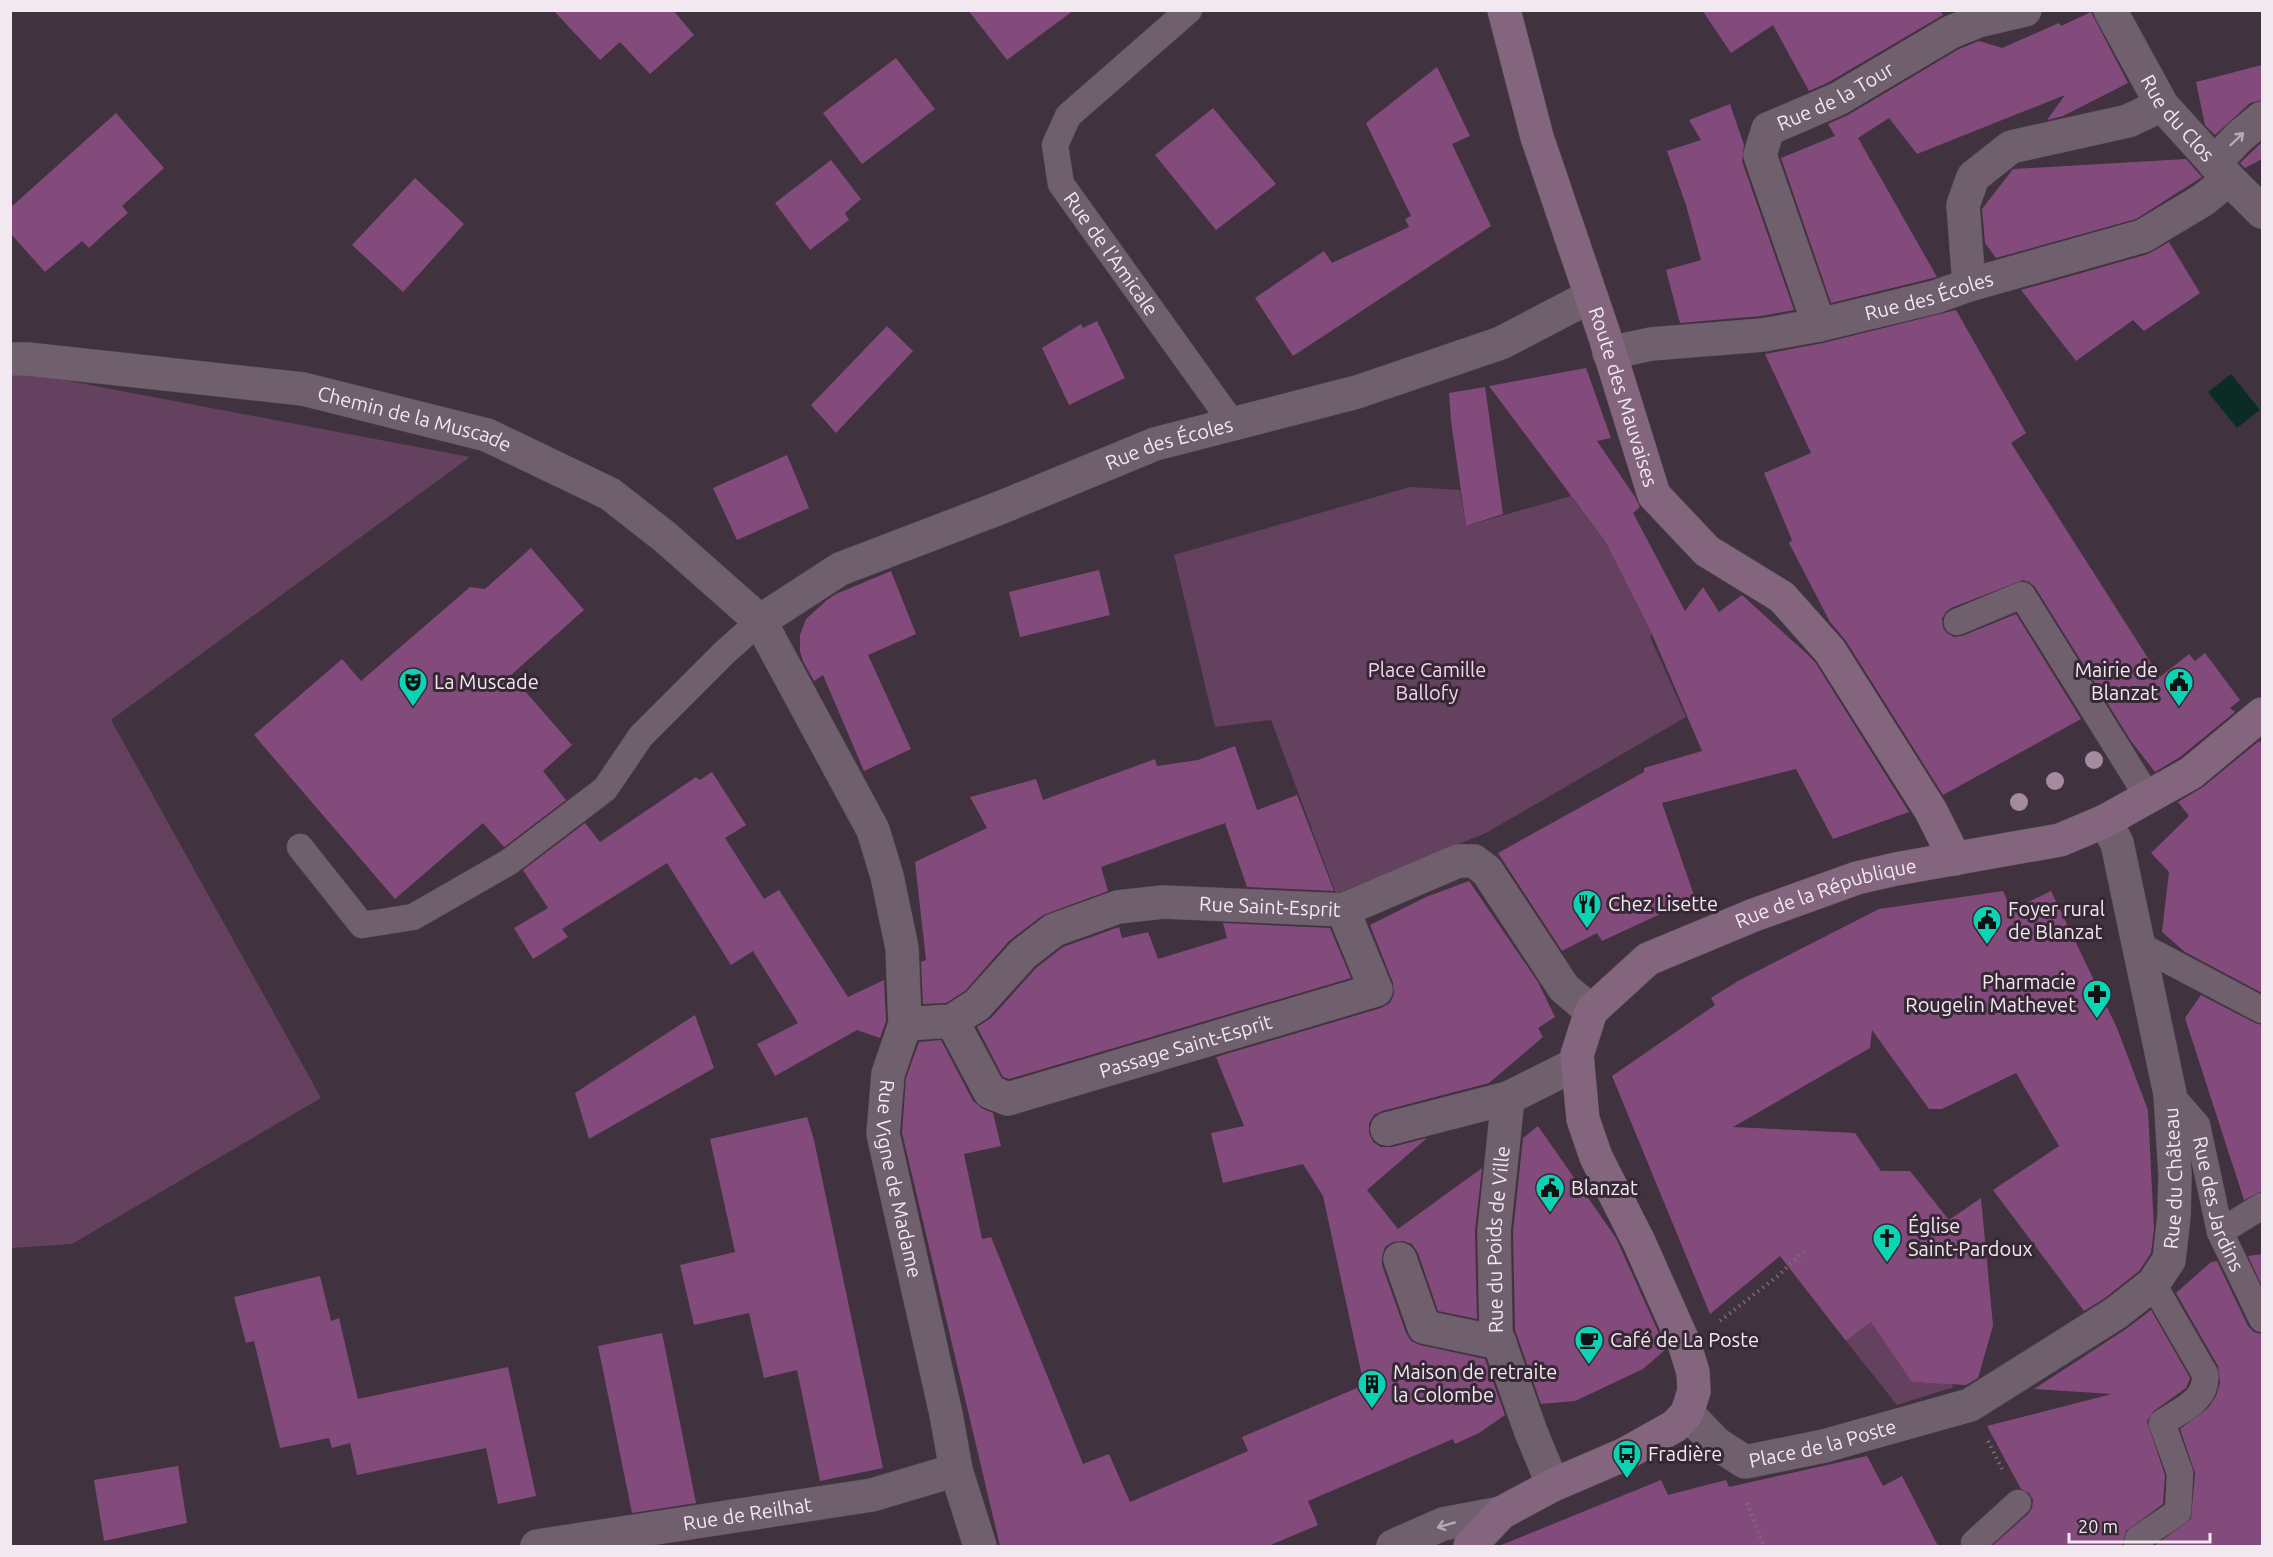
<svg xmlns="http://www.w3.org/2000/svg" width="2273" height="1557" viewBox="0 0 2273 1557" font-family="Ubuntu,sans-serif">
  <rect width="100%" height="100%" fill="#40323e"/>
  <path fill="#64415f" d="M11,370l459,87 -359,263 210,378 -249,146 -61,4z
    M1410,487l50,3 6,36 105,-30 34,45 47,93 -2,3 36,80 -200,116 -150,61 -65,-174 -56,7 -41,-172z
    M1875,1319l43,56 -1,7 7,1 2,-8 11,-9 17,21 -57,18 -51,-64z"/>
  <path fill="#0b2c25" d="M2231,374l29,36 -23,18 -29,-36z"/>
  <path fill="#834b7c" d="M553,10h120l21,25 -44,39 -30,-32 -20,18z
    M968,10h106l-67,50z
    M1702,10h238l3,5 -114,67 -20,9 -36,-66 -42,28z
    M2091,12l37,71 -65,33 -16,4 18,-25 -148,59 -28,-36 -31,20 79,139 -106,26 -50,-145 54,-22 -7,-12 20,-9 111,-66 20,-8 23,7 57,-25 2,3z
    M896,58l39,51 -73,55 -39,-51z
    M2262,65v35l-12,3 -35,32 -10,-10 -9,-43z
    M1437,67l33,69 -18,8 39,82 -198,130 -38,-58 69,-47 8,12 77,-36 -4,-8 6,-3 -45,-93z
    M1730,104l14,41 -2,16 52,149 -33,6 -81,7 -14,-53 35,-10 -15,-55 -19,-54 34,-11 -12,-20z
    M1213,108l63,76 -60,46 -61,-75z
    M116,113l48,55 -42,38 6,7 -22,19 -17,16 -7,-7 -37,31 -35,-39v-25z
    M2262,142v17l-17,9 -5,-5z
    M2186,159l16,18 -66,42 -140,39 -11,-15 -3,-34 31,-40z
    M831,160l30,39 -16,14 4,7 -39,30 -35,-47z
    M415,178l49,46 -61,68 -51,-47z
    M2169,242l31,51 -56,38 -11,-11 -57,41 -55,-71 127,-36z
    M1956,310l70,123 -15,10 149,234 29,-23 6,7 10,-8 35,47 -10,8 5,4 -55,45 -25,15 -24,-31 -96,-154 -6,-5 -6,-2 -72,28 -5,4 -4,7 1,9 4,5 7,4 8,-1 54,-22 65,105 -138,76 -97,-154 -16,-19 -41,-79 3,-3 -28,-67 47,-20 -46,-99 58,-11z
    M1097,321l28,57 -56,27 -27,-57 39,-24 2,4z
    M887,326l26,25 -77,82 -25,-28z
    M1586,368l25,70 -14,3 38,56 5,10 -7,6 52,98 18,-24 16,25 23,-17 65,59 8,8 94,150 -76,27 -37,-70 -134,34 33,95 -93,43 -5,-8 -35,18 -64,-98 146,-81v-4l58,-17 -50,-117 -47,-93 -116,-155z
    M1485,387l18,127 -37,12 -15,-105 -2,-28z
    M787,455l22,53 -72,32 -24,-52z
    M531,548l53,62 -73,65 61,70 -29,26 23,29 -62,47 -21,-24 -88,76 -141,-164 88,-76 19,22 109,-94 15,2z
    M1099,570l11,45 -90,22 -11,-45z
    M891,571l25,63 -48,21 43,94 -47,22 -41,-96 -9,6 -11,-20 -3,-10v-16l6,-16 21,-19 9,-6z
    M2259,741l3,3v249l-77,-41 -23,-20 7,-60 -18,-19 38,-37 -11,-14 25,-15z
    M1235,746l22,64 40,-15 37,96 -87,-4 -22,-64 -124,44 7,24 -65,24 -34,26 -44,50 -19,12 -23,1 -2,-42 5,-2 -11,-98 72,-34 -17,-31 66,-18 7,21 112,-41 2,7 41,-6z
    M712,772l34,53 -21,13 39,61 15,-9 69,107 36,-17 2,41 -6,17 -23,-8 -82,46 -18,-32 41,-21 -45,-72 -22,14 -64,-102 -105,66 6,8 -35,22 -19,-31 34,-20 -25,-38 62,-47 15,19 96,-65 4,3z
    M1469,881l69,101 17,35 -17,11 5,9 -54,46 -107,28 -8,4 -5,8v10l4,9 8,5h11l35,-9 -60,52 31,39 84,-61 -7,63 2,88 -39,-8 -20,-58 -6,-9 -9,-3 -10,1 -8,5 -3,9v9l24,68 5,8 9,4 65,14 20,56 -26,18 -24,11 -2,-5 -145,62 10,24 -50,21h-268l-98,-413 4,-55 13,-36 22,-2 32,61 10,8 10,4 8,33 -37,8 18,85 9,-2 92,227 26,-10 21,48 118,-51 -6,-14 122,-52 -41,-189 -20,-32 -80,19 -12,-50 33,-7 -28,-69 165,-49 9,-5 4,-9 -1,-11 -23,-58 56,-28z
    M2003,891l9,19 39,-19 66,137 31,82 6,119 -3,24 -12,18 -34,27 -21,13 -91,-121 66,-44 -43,-73 -74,36h-13l-57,-79 -2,18 -137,79 122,6 26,38h29l39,49 32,-22 12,128 -15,52 -12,7 -54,-3 -41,-60 -25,19 -66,-85 -70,58 -98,-238 103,-71 -4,-7 27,-17 141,-72z
    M1223,923l107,5 21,50 -342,101 -6,-2 -26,-50 14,-9 45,-50 27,-21 56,-20 3,11 26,-6 10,27 69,-21z
    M2201,995l54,28 7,2v166l-18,9 -59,-182z
    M695,1015l19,53 -125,71 -14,-46z
    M807,1117l7,23 69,328 -63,13 -23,-111 -33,8 -15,-65 -55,12 -14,-60 55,-13 -25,-113z
    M1538,1126l78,112 50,111 -23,20 -68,32 -34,3 -26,-74 -2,-98 10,-94z
    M2262,1254v32l-14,-30z
    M2217,1261l31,65 6,6 8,2v212h-108l37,-27 4,-46 -15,-44 28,-21 8,-12 4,-13 -2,-17 -42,-73 35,-31z
    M320,1276l11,45 8,-3 19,81 150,-32 28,129 -38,8 -12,-56 -129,27 -7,-32 -18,5 -3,-10 -49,10 -26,-107 -8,2 -12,-46z
    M2151,1310l39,68 -4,10 -32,23 -7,10 18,54 -2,29 -37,27 -4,15h-130l36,-32 4,-6 1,-8 -4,-7 -8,-4 -34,-63 125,-32 -78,-5 92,-60z
    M662,1333l34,170 -64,10 -34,-167z
    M1867,1456l16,30 19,-10 36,70h-439l162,-66 7,15 58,-15 3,7z
    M178,1466l9,57 -83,18 -10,-61z"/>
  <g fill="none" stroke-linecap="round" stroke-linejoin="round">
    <g stroke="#5c4f5a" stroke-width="27">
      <g id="lane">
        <path id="s1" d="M1189,10l-121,106 -13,29 6,39 172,240"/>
        <path d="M1957,622l65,-27 126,202"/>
        <path d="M300,847l62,78 51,-8 96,-55 96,-73 36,-53 84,-84 35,-31"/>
        <path d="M2139,945l123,65"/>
        <path id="s2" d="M2170,1094l27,31 23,107 42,87"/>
        <path d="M2220,1232l42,-26"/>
        <path d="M1974,1546v-3l44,-40"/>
        <path d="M2137,1546l1,-7 40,-27 2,-39 -18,-50c19,-13 46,-23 43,-49l-52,-90"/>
      </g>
    </g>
    <g stroke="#5c4f5a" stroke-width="34">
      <g id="street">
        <path id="s3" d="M2110,10l52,95 67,74 33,33"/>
        <path d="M2214,163l26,-27 22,-18"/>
        <path d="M1969,285l-6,-80 10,-28 38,-30 117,-26 34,-16"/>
        <path id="s4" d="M1819,325l-59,-170 8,-26 70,-30 113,-67 27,-11 47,-11"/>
        <path id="s5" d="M1609,353l42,-9 112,-9 56,-10 116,-28 34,-12 174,-49 60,-36 26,-21"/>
        <path id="s6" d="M10,359h17l276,30 184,46 123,59 55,43 95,84 113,209 14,46 15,72 3,76 -17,50 -5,60 63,280 10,56 24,76"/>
        <path id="s7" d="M760,621l80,-52 162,-62 153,-63 202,-52 144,-49 90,-47"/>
        <path id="s8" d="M952,1021l38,71 18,7 368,-109 -33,-80"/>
        <path id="s9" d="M905,1024l47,-3 25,-16 46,-51 31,-24 64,-23 45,-5 180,8 115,-49h16l13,10 77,117 27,23"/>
        <path d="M1387,1129l121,-31"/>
        <path d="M1400,1259l24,68 76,16"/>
        <path id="s10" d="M1687,1413l30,31 28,18 79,-16 146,-41 146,-92 37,-29 16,-24 5,-44 1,-41 -5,-81 -53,-251 -12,-22"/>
        <path id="s11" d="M1553,1485l-22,-53 -35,-99 -2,-102 14,-133 70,-35"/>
        <path id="s12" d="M537,1546l335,-51 84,-25"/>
        <path d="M1393,1546l50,-22 58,-11"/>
      </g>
    </g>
    <g stroke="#5c4f5a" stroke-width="34">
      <g id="secondary">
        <path id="s13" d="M1504,10l33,127 68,200 49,158 53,56 75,46 48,54 101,160 24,48"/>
        <path id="s14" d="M1470,1546l31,-33 52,-28 70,-30 52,-29 12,-13 7,-22 -1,-19 -9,-29 -45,-101 -43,-85 -13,-38 -6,-64 14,-44 57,-52 106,-44 103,-37 39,-9 164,-29 45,-19 86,-48 71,-59"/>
      </g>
    </g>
    <path stroke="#7b6e79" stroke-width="4" stroke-dasharray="1.5 4.5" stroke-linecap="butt" d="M1720,1321l59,-46 26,-25
      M1988,1441l14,28
      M1747,1503l17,43"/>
    <use href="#lane" stroke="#705f6d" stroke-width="26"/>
    <use href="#street" stroke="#705f6d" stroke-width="33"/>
    <use href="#secondary" stroke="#83667e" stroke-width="33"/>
  </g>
  <g fill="#a48b9f">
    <circle cx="2094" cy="760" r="9"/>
    <circle cx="2055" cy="781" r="9"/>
    <circle cx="2019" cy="802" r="9"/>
  </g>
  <defs><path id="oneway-shaft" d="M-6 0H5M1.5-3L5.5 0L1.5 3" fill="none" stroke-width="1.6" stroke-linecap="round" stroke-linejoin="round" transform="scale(1.5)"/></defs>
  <g stroke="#b8aab5">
    <use href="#oneway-shaft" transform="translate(2237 139) rotate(-44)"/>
    <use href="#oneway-shaft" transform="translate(1446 1525) rotate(164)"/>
  </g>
  <defs>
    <g id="theatre-pin" transform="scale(1.5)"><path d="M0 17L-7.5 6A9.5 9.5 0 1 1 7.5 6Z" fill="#09d5b5" stroke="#362834"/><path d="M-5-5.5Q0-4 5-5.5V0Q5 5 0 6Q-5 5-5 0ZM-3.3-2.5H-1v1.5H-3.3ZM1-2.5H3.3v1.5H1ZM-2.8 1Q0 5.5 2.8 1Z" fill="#111"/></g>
    <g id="civic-pin" transform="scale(1.5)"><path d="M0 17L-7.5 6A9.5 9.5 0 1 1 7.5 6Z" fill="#09d5b5" stroke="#362834"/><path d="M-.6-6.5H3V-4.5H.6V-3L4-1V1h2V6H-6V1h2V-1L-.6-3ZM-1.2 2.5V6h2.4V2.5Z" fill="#111"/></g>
    <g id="restaurant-pin" transform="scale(1.5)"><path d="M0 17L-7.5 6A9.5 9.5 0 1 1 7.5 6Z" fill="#09d5b5" stroke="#362834"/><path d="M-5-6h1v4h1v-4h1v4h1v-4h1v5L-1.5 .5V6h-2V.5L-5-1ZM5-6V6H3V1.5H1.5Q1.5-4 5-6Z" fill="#111"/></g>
    <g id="pharmacy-pin" transform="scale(1.5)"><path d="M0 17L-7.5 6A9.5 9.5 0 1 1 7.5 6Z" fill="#09d5b5" stroke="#362834"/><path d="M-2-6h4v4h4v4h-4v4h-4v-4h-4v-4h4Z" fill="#111"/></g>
    <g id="church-pin" transform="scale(1.5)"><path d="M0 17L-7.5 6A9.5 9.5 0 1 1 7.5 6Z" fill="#09d5b5" stroke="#362834"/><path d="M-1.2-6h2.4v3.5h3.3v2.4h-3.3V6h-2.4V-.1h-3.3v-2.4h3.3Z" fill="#111"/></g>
    <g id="cafe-pin" transform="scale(1.5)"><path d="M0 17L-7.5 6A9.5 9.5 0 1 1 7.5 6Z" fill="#09d5b5" stroke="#362834"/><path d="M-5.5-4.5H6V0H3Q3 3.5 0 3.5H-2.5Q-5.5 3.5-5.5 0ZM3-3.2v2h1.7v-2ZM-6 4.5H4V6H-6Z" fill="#111"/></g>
    <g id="building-pin" transform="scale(1.5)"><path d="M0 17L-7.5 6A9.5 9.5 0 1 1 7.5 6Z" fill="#09d5b5" stroke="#362834"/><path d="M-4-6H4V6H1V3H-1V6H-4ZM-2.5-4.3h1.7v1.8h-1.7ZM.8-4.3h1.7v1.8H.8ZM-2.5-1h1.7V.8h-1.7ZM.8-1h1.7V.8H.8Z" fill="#111"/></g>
    <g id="bus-pin" transform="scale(1.5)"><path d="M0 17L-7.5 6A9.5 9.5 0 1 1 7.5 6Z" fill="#09d5b5" stroke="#362834"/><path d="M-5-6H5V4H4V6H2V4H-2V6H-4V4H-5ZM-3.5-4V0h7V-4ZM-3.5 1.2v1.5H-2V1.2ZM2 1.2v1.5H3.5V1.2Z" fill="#111"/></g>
  </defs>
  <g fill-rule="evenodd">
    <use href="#theatre-pin" x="413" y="682"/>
    <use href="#civic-pin" x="2179" y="682"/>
    <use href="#restaurant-pin" x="1587" y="904"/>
    <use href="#civic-pin" x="1987" y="920"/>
    <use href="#pharmacy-pin" x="2097" y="994"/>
    <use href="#civic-pin" x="1550" y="1188"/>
    <use href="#church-pin" x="1887" y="1238"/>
    <use href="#cafe-pin" x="1589" y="1340"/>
    <use href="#building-pin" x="1372" y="1384"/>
    <use href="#bus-pin" x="1627" y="1454"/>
  </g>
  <g text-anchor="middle" stroke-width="6" stroke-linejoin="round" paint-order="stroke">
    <g font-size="20" fill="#f2e8f0" stroke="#362834">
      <text dy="7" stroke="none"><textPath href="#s4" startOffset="282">Rue de la Tour</textPath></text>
      <text dy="7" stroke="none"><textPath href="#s3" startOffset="128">Rue du Clos</textPath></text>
      <text dy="7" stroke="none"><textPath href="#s1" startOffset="318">Rue de l'Amicale</textPath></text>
      <text dy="7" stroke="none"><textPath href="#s5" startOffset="326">Rue des Écoles</textPath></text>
      <text dy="7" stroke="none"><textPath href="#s13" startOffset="405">Route des Mauvaises</textPath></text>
      <text dy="7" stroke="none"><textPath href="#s6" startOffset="410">Chemin de la Muscade</textPath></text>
      <text dy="7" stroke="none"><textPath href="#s7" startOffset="448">Rue des Écoles</textPath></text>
      <text dy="7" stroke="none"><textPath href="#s14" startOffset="954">Rue de la République</textPath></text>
      <text dy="7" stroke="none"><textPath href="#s9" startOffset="405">Rue Saint-Esprit</textPath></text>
      <text dy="7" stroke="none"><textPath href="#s8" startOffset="285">Passage Saint-Esprit</textPath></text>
      <text dy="7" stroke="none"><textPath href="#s6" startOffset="1412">Rue Vigne de Madame</textPath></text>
      <text dy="7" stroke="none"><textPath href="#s10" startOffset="639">Rue du Château</textPath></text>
      <text dy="7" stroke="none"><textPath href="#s2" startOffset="123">Rue des Jardins</textPath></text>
      <text dy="7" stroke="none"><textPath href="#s11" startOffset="256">Rue du Poids de Ville</textPath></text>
      <text dy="7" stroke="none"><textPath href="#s10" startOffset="156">Place de la Poste</textPath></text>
      <text dy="7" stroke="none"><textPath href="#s12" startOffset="213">Rue de Reilhat</textPath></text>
    </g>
    <g font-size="20" fill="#f5d3ef" stroke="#362834">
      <text x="1427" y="677">Place Camille<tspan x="1427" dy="23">Ballofy</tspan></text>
    </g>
    <g font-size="20" fill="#f2e8f0" stroke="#362834" text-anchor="start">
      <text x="2158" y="677" text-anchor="end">Mairie de<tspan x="2158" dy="23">Blanzat</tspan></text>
      <text x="434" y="689">La Muscade</text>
      <text x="1608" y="911">Chez Lisette</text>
      <text x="2008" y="916">Foyer rural<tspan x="2008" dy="23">de Blanzat</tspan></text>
      <text x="2076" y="989" text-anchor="end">Pharmacie<tspan x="2076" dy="23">Rougelin Mathevet</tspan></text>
      <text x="1571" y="1195">Blanzat</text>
      <text x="1908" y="1233">Église<tspan x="1908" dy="23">Saint-Pardoux</tspan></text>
      <text x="1610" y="1347">Café de La Poste</text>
      <text x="1393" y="1379">Maison de retraite<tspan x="1393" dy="23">la Colombe</tspan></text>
      <text x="1648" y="1461">Fradière</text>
    </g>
  </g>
  <rect width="2273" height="1557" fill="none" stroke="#f2e8f0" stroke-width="24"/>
  <path d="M2069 1533v9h141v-9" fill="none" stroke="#f2e8f0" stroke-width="3"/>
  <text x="2078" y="1533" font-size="18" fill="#f2e8f0" stroke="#362834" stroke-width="4.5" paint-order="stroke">20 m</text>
</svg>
